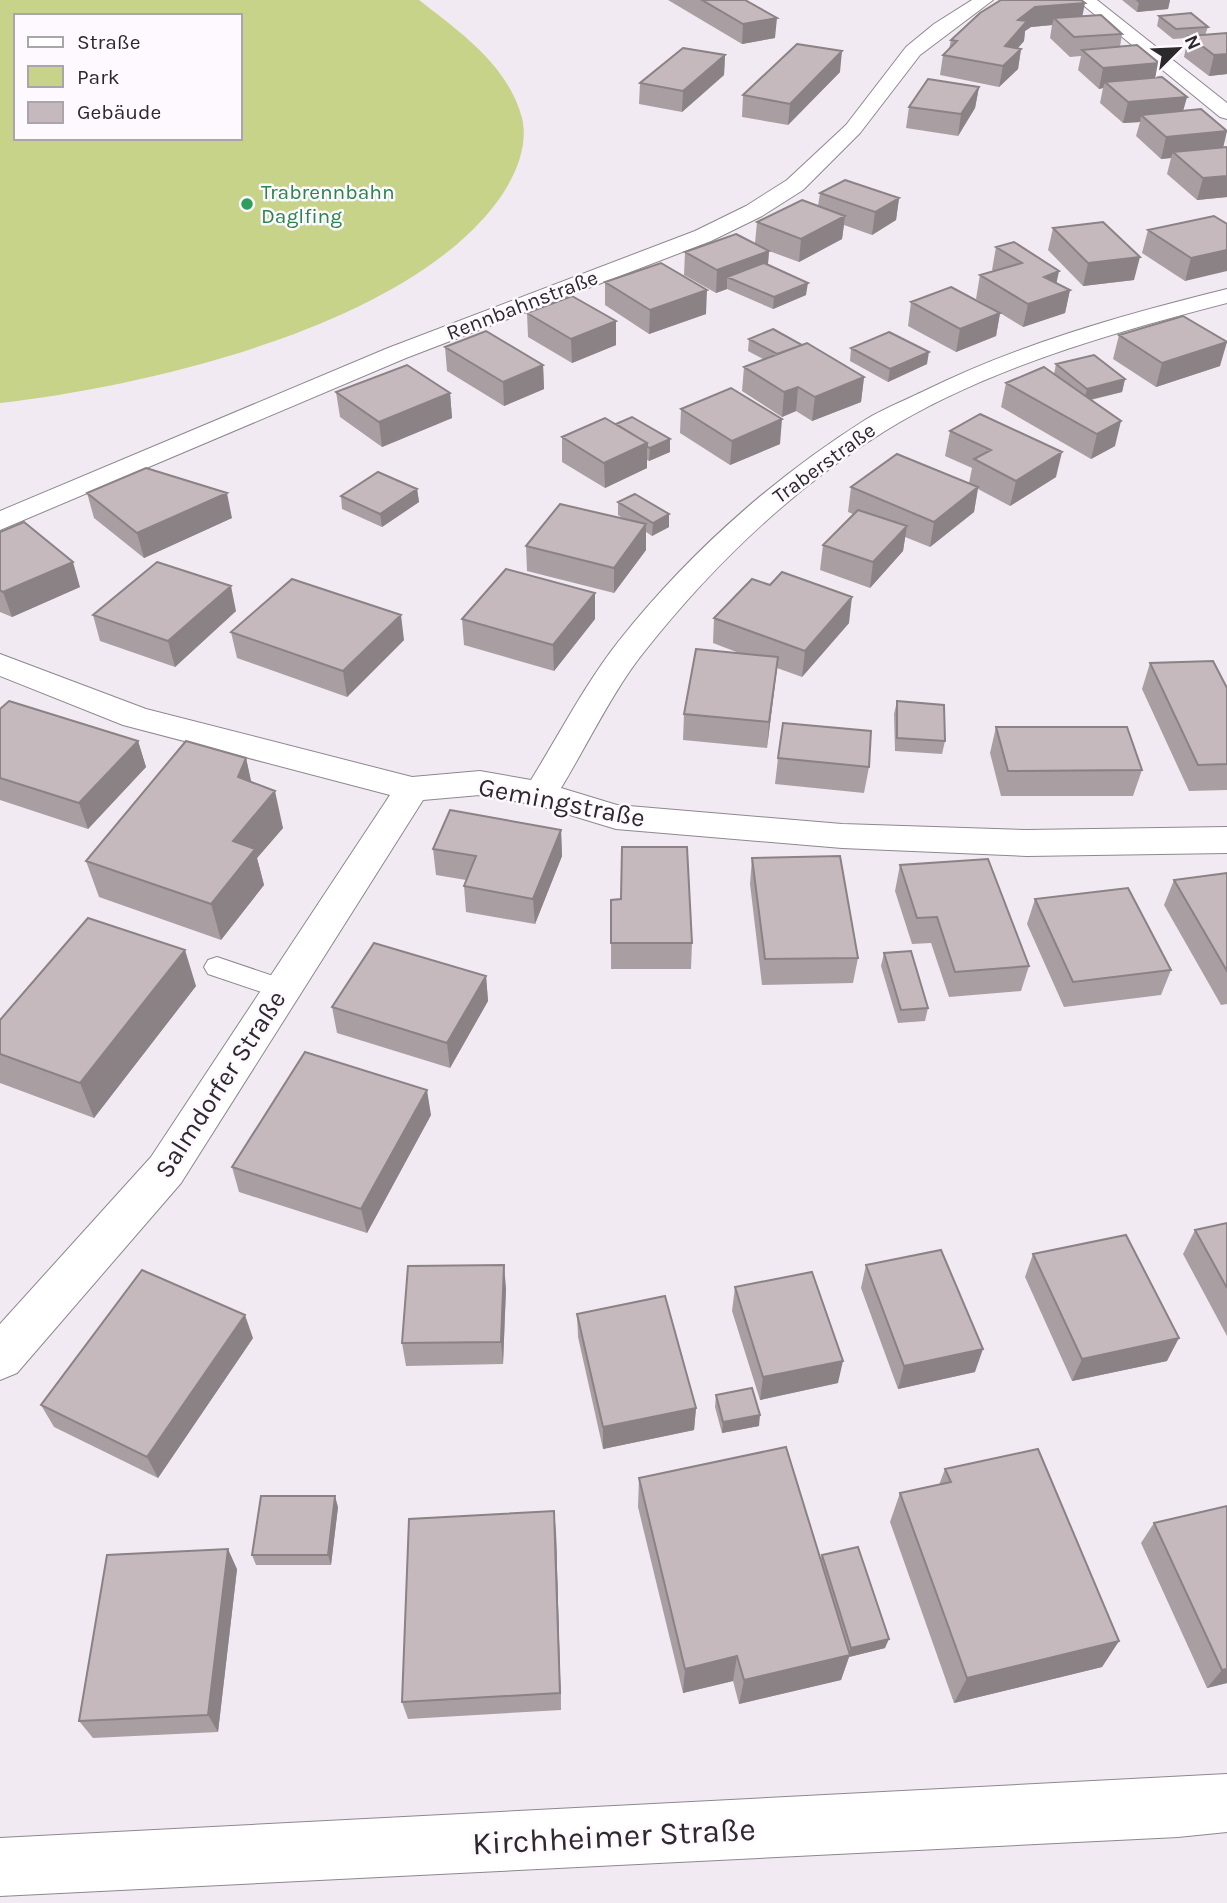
<svg xmlns="http://www.w3.org/2000/svg" width="1227" height="1903" viewBox="0 0 1227 1903" font-family="Karla,sans-serif">
  <rect width="100%" height="100%" fill="#f2eaf2"/>
  <path fill="#c7d389" fill-rule="evenodd" d="M0,0h419c41,32 89,65 103,118 7,29 -8,61 -25,84 -93,125 -349,184 -497,201zM16,16h224v122h-224z"/>
  <g fill="none" stroke-linecap="round" stroke-linejoin="round">
    <g stroke="#8e878f" stroke-width="2">
      <path id="service" d="M217,957l74,25 4,7 -4,7 -9,3 -74,-25 -4,-7 4,-7z"/>
    </g>
    <g stroke="#8e878f" stroke-width="2">
      <path id="minor" d="M1077,0h20l130,103v16l-7,-2z
        M1227,289v14c-113,29 -242,66 -342,128 -93,58 -174,136 -241,221 -30,37 -58,95 -83,136l56,17 225,19 185,6 200,-3v26l-200,3 -185,-8 -226,-19 -79,-24 -57,-10 -57,5 -242,383 -164,190 -17,7v-56l151,-167 239,-362 -267,-70 -123,-49v-22l146,55 266,68 68,-6 51,9c28,-45 54,-96 87,-138 69,-87 154,-163 247,-222 18,-11 38,-19 57,-28 97,-48 200,-77 305,-103z
        M1227,1774v58l-49,5 -1178,59v-58z"/>
    </g>
    <g stroke="#8e878f" stroke-width="2">
      <path id="tertiary" d="M972,0h21l-73,55 -60,78 -57,57 -41,26 -51,25 -305,117 -406,172v-19l388,-163 307,-117 51,-25 41,-26 59,-55 60,-78 28,-23z"/>
    </g>
    <use href="#service" fill="#fff" fill-rule="evenodd"/>
    <use href="#minor" fill="#fff" fill-rule="evenodd"/>
    <use href="#tertiary" fill="#fff" fill-rule="evenodd"/>
  </g>
  <path fill="#a99fa3" d="M668,0h77l30,38 -33,6z
    M1122,0h48l-2,9 -31,3z
    M980,13l103,3 39,18 -2,13 39,16 -4,14 32,20 -4,14 40,36h4v50l-30,3 -30,-26 4,-16 -10,1 -25,-23 4,-14 -17,1 -23,-20 3,-15 -4,1 -21,-19 3,-14 -11,1 -20,-19 2,-13 -21,2 -6,4 -1,10 -6,7 3,1 -3,20 -19,18 -59,-12 3,-20 6,-6 2,-9z
    M1159,16l49,11 -3,8 22,-2v41l-18,2 -25,-19 4,-19 -15,1 -16,-13z
    M725,55l-1,20 -42,37 -43,-8 1,-21z
    M840,72l-52,53 -46,-8 1,-22z
    M979,87l-4,21 -17,28 -52,-8 3,-21z
    M820,193l79,5 -3,22 -24,15 -28,-10 -2,14 -43,23 -30,-11 -1,14 38,30 -33,14 -46,-20 -11,4 -32,-18 1,-23 70,-9 2,-21 61,-16z
    M1214,216l-29,65 -43,-28 6,-23z
    M1053,228l81,52 -51,6 -35,-36z
    M996,247l60,36 14,7 -5,23 -42,14 -23,-14 -4,23 -40,16 -48,-26 3,-24 77,4 -12,-7 4,-24 14,-4 -2,-1z
    M605,282l101,32 -57,20 -44,-29z
    M527,313l89,8v24l-44,18 -44,-26z
    M1119,335l101,31 -64,21 -43,-28z
    M749,339l115,38 -3,25 -49,19 -16,-10 -14,6 -40,-26 2,-24 19,-8 -15,-8z
    M445,347l98,18 1,24 -40,17 -57,-35z
    M851,348l76,16 -39,18 -38,-21z
    M1056,364l69,15 -3,13 -31,8 24,46 -24,13 -90,-52 5,-24 48,-9z
    M336,392l114,1 2,25 -70,29 -42,-30z
    M681,409l99,35 -50,21 -50,-32z
    M616,424l54,15v13l-21,9 -2,-1v8l-42,20 -43,-26v-25z
    M950,431l106,46 -46,29 -32,-17 -4,23 -44,35 -25,-10 -2,14 -33,37 -50,-18 3,-25 30,-31 -5,-2 3,-25 118,-4 3,-15 -27,-12z
    M417,489l2,13 -37,25 -40,-18 -1,-13z
    M87,493l145,25 -88,40 -50,-40z
    M618,502l51,25 -17,9 -6,-4v18l-32,43 -87,-22 -1,-25 98,-27 -6,-4z
    M0,532l80,55 -68,30 -12,-5z
    M595,593v26l-41,52 -90,-26 -2,-26z
    M236,611l-61,56 -75,-26 -7,-26z
    M714,618l135,5 -47,54 -25,-9 -10,80 -84,-8 1,-26 55,-61 -26,-10z
    M231,632l173,8 -57,57 -110,-39z
    M1150,663l77,25v102l-38,1 -47,-102z
    M897,701l48,40 -3,13 -47,-3 -1,-37z
    M0,709l138,32 8,26 -58,62 -88,-29z
    M996,727l146,43 -9,26h-132l-11,-43z
    M246,758l5,24 32,46 -26,30 7,27 -43,55 -122,-43 -13,-36z
    M778,758l91,9 -5,26 -89,-9z
    M561,830l1,26 -27,68 -69,-12 -2,-26 2,-6 -30,-5 -3,-26z
    M752,858l106,100 -5,25 -91,2 -12,-101z
    M900,865l129,101 -8,25 -72,6 -18,-54 -19,1 -17,-53z
    M1227,873v131l-6,1 -57,-100 10,-25z
    M1035,899l136,71 -10,25 -97,12 -37,-83z
    M611,900l81,43 -1,26h-80z
    M884,953l44,55 -3,13 -27,2 -17,-57z
    M486,976l2,25 -38,67 -113,-35 -5,-26z
    M196,986l-102,132 -94,-35v-63z
    M431,1115l-64,118 -128,-41 -7,-25z
    M1227,1223v113l-44,-82 12,-24z
    M1033,1254l134,107 -95,20 -47,-104z
    M866,1265l109,107 -77,17 -37,-101z
    M735,1287l103,96 -78,17 -28,-89z
    M506,1288l-3,76 -97,2 -4,-23z
    M577,1314l119,94 -2,22 -91,19 -25,-112z
    M253,1338l-95,140 -104,-51 -13,-22z
    M716,1395l43,31 -37,7 -7,-26z
    M945,1469l174,172 -17,26 -148,36 -64,-181 10,-29 39,-8z
    M639,1478l181,82 2,-5 63,93 -36,9 -8,23 -102,24 -6,-23 -50,12 -45,-186z
    M1227,1506v177l-20,5 -66,-145 13,-20z
    M338,1507l-7,58h-75l-4,-10z
    M556,1532l5,178 -153,9 -6,-17z
    M237,1569l-19,163 -125,6 -14,-17z"/>
  <path fill="#8a8284" d="M1160,0h10l-2,9 -31,3 2,-10z
    M1085,3l-4,20 -27,-5 -2,7 -21,2 -6,4 -1,10 -23,26 4,-21 13,-26 17,-13z
    M777,18l-2,20 -33,6 1,-20z
    M1021,49l-3,20 -19,18 4,-21z
    M842,51l-2,21 -52,53 2,-21z
    M1227,54v20l-18,2 5,-21z
    M725,55l-1,20 -42,37 1,-21z
    M1159,63l-5,21 -49,-2 -2,6 -4,1 4,-21z
    M979,87l-4,21 -17,28 3,-22z
    M1187,97l-6,21 -40,-3 -1,7 -17,1 5,-21z
    M1227,131l-5,22 -49,-1 -2,6 -10,1 5,-22z
    M1227,176v21l-30,3 6,-22z
    M899,198l-3,22 -24,15 3,-23z
    M845,216l-3,23 -43,23 2,-23z
    M1227,250v21l-42,10 6,-23z
    M769,251l-2,23 -40,3v12l-11,4 1,-23z
    M1140,257l-6,23 -51,6 5,-23z
    M1059,271l-5,24 16,-5 -5,23 -42,14 5,-23 16,-27z
    M808,283l-2,12 -33,14 1,-12z
    M707,290l-1,24 -57,20 1,-24z
    M1000,313l-4,23 -40,16 4,-23z
    M616,321v24l-44,18 -1,-24z
    M1227,342l-7,24 -64,21 6,-24z
    M929,352l-2,12 -39,18 2,-13z
    M543,365l1,24 -40,17 -1,-24z
    M864,377l-3,25 -49,19 3,-24z
    M1125,379l-3,13 -38,9 3,-12z
    M798,387l-2,24 -14,6 2,-25z
    M450,393l2,25 -70,29 -3,-25z
    M782,419l-2,25 -50,21 2,-24z
    M1121,421l-6,25 -24,13 6,-25z
    M670,439v13l-21,9 1,-13z
    M647,443v25l-42,20 -1,-25z
    M1062,452l-6,25 -46,29 6,-25z
    M978,487l-4,25 -44,35 4,-25z
    M417,489l2,13 -37,25 -2,-13z
    M227,493l5,25 -88,40 -7,-25z
    M669,514v13l-17,9 1,-13z
    M646,524v26l-32,43v-25z
    M907,526l-4,25 -33,37 3,-26z
    M73,562l7,25 -68,30 -9,-25z
    M231,586l5,25 -61,56 -7,-26z
    M595,593v26l-41,52 -1,-26z
    M852,597l-3,26 -47,54 3,-26z
    M401,615l3,25 -57,57 -4,-26z
    M778,657l-3,26 -8,65 2,-26z
    M138,741l8,26 -58,62 -9,-26z
    M246,758l8,36 -16,-17z
    M275,791l8,37 -26,30 7,27 -43,55 -10,-36 22,-63z
    M561,830l1,26 -27,68 -2,-25z
    M185,950l11,36 -102,132 -14,-35z
    M486,976l2,25 -38,67 -3,-25z
    M427,1090l4,25 -64,118 -6,-24z
    M504,1265l2,23 -3,76 -2,-22z
    M245,1315l8,23 -95,140 -11,-21z
    M1179,1338l-12,23 -95,20 10,-22z
    M983,1349l-8,23 -77,17 6,-23z
    M843,1361l-5,22 -78,17 3,-23z
    M696,1408l-2,22 -91,19v-22z
    M760,1415l-1,11 -37,7 1,-11z
    M335,1496l3,11 -7,58 -3,-10z
    M554,1511l2,21 5,178 -1,-17z
    M228,1549l9,20 -19,163 -10,-17z
    M889,1639l-4,9 -36,9 -8,23 -102,24 5,-24 104,-25 3,-7z
    M1119,1641l-17,26 -148,36 13,-25z
    M737,1656l-4,25 -50,12 2,-24z
    M1227,1669v14l-20,5 15,-18z"/>
  <path fill="#c5b9bd" stroke="#8a8284" stroke-width="2" d="M702,0h43l32,18 -34,6z
    M1001,0h80l4,3 -50,4 -17,13 9,1 -22,25 16,3 -18,17 -60,-11 14,-14 -6,-1 29,-27z
    M1137,0h23l-21,2z
    M1191,13l17,14 -32,2 -17,-13z
    M1101,15l21,19 -48,3 -20,-19z
    M1227,33v21l-13,1 -25,-19z
    M797,44l45,7 -52,53 -47,-9z
    M1137,45l22,18 -56,5 -21,-18z
    M683,48l42,7 -42,36 -43,-8z
    M1162,77l25,20 -59,5 -23,-20z
    M928,79l51,8 -18,27 -52,-7z
    M1201,109l26,22 -61,6 -25,-22z
    M1227,147v29l-24,2 -30,-26z
    M845,180l54,18 -24,14 -55,-19z
    M802,200l43,16 -44,23 -44,-17z
    M1214,216l13,8v26l-36,8 -43,-28z
    M1103,222l37,35 -52,6 -35,-35z
    M736,234l33,17 -52,19 -32,-18z
    M1014,242l45,29 -15,6 26,13 -42,14 -48,-29 42,-12 -26,-16z
    M661,263l46,27 -57,20 -45,-28z
    M764,263l44,20 -34,14 -47,-20z
    M951,287l49,26 -40,16 -49,-27z
    M572,296l44,25 -45,18 -44,-26z
    M1183,316l44,26 -65,21 -43,-28z
    M773,329l29,16 -25,9 -28,-15z
    M486,331l57,34 -40,17 -58,-35z
    M889,332l40,20 -39,17 -39,-21z
    M807,343l57,34 -49,20 -17,-10 -14,5 -40,-25z
    M1094,355l31,24 -38,10 -31,-25z
    M407,365l43,28 -71,29 -43,-30z
    M1044,367l77,54 -24,13 -91,-51z
    M731,388l51,31 -50,22 -51,-32z
    M980,414l82,38 -46,29 -42,-22 17,-9 -41,-19z
    M632,417l38,22 -20,9 -3,-1v-4l-31,-19z
    M605,418l42,25 -43,20 -42,-26z
    M897,454l81,33 -44,35 -83,-35z
    M146,468l81,25 -90,40 -50,-40z
    M378,472l39,17 -37,25 -39,-18z
    M635,494l34,20 -16,9 -35,-21z
    M560,504l86,20 -32,44 -88,-22z
    M858,510l49,16 -34,36 -50,-17z
    M24,522l49,40 -70,30 -3,-2v-58z
    M157,562l74,24 -63,55 -75,-26z
    M506,569l89,24 -42,52 -91,-26z
    M782,572l70,25 -47,54 -91,-33 38,-39 18,6z
    M292,579l109,36 -58,56 -112,-39z
    M696,649l82,8 -9,65 -85,-8z
    M1213,661l14,27v76l-29,1 -48,-102z
    M9,701l129,40 -59,62 -79,-25v-69z
    M897,701l47,4 1,36 -48,-3z
    M783,723l88,8 -2,36 -91,-9z
    M996,727h131l15,43 -134,1z
    M186,741l60,17 -8,19 37,14 -42,50 22,8 -44,55 -125,-43z
    M450,810l111,20 -28,69 -69,-13 12,-30 -43,-7z
    M622,847h65l5,96h-81v-43l10,-1z
    M840,856l18,102 -93,1 -13,-101z
    M988,859l41,107 -74,6 -18,-55 -20,1 -17,-53z
    M1227,873v98l-53,-91z
    M1128,888l43,82 -98,12 -38,-83z
    M88,918l97,32 -105,133 -80,-29v-34z
    M374,943l112,33 -39,67 -115,-36z
    M911,951l17,57 -27,2 -17,-57z
    M305,1052l122,38 -66,119 -129,-42z
    M1227,1223v65l-32,-58z
    M1126,1235l53,103 -97,21 -49,-105z
    M941,1250l42,99 -79,17 -38,-101z
    M504,1265l-3,77 -99,1 6,-77z
    M142,1270l103,45 -98,142 -106,-52z
    M812,1272l31,89 -80,16 -28,-90z
    M665,1296l31,112 -93,19 -26,-113z
    M752,1388l8,27 -37,7 -7,-27z
    M786,1447l64,208 -106,25 -7,-24 -52,13 -46,-191z
    M1038,1449l81,192 -152,37 -67,-185 51,-11 -6,-13z
    M261,1496h74l-7,59h-76z
    M1227,1506v163l-5,1 -68,-147z
    M554,1511l6,182 -158,9 7,-183z
    M858,1547l31,92 -38,9 -29,-93z
    M228,1549l-20,166 -129,6 28,-166z"/>
  <circle fill="#2e9e5b" stroke="#fef8ff" stroke-width="2.5" cx="247" cy="204" r="7"/>
  <g text-anchor="middle" stroke-width="5" stroke-linejoin="round" paint-order="stroke">
    <g font-size="21" fill="#27864d" stroke="#fef8ff" text-anchor="start">
      <text x="261" y="199">Trabrennbahn<tspan x="261" dy="24">Daglfing</tspan></text>
    </g>
    <g font-size="21" fill="#2c292c" stroke="#fef8ff">
      <text transform="translate(522 305) rotate(-21)" y="7">Rennbahnstraße</text>
      <text transform="translate(824 463) rotate(-36)" y="7">Traberstraße</text>
    </g>
    <g font-size="26" fill="#2c292c" stroke="#fef8ff">
      <text transform="translate(562 802) rotate(11)" y="9">Gemingstraße</text>
      <text transform="translate(220 1084) rotate(-57)" y="9">Salmdorfer Straße</text>
    </g>
    <g font-size="32" fill="#2c292c" stroke="#fef8ff">
      <text transform="translate(614 1836) rotate(-3)" y="11">Kirchheimer Straße</text>
    </g>
  </g>
  <rect x="14" y="14" width="228" height="126" fill="#fef8ff" stroke="#aaa5ab" stroke-width="2"/>
  <rect x="28" y="37" width="35" height="10" fill="#ffffff" stroke="#aaa5ab" stroke-width="2"/>
  <text x="77" y="49" font-size="21" fill="#2c292c">Straße</text>
  <rect x="28" y="66" width="35" height="21" fill="#c7d389" stroke="#aaa5ab" stroke-width="2"/>
  <text x="77" y="84" font-size="21" fill="#2c292c">Park</text>
  <rect x="28" y="102" width="35" height="21" fill="#c5b9bd" stroke="#aaa5ab" stroke-width="2"/>
  <text x="77" y="119" font-size="21" fill="#2c292c">Gebäude</text>
  <g transform="translate(1178 49) rotate(66)" stroke="#fef8ff" stroke-width="5" paint-order="stroke">
  <path d="M0-5L12 26L0 18L-12 26Z" fill="#2c292c"/>
  <text y="-10" font-size="19" font-weight="bold" text-anchor="middle" fill="#2c292c">N</text>
  </g>
</svg>
